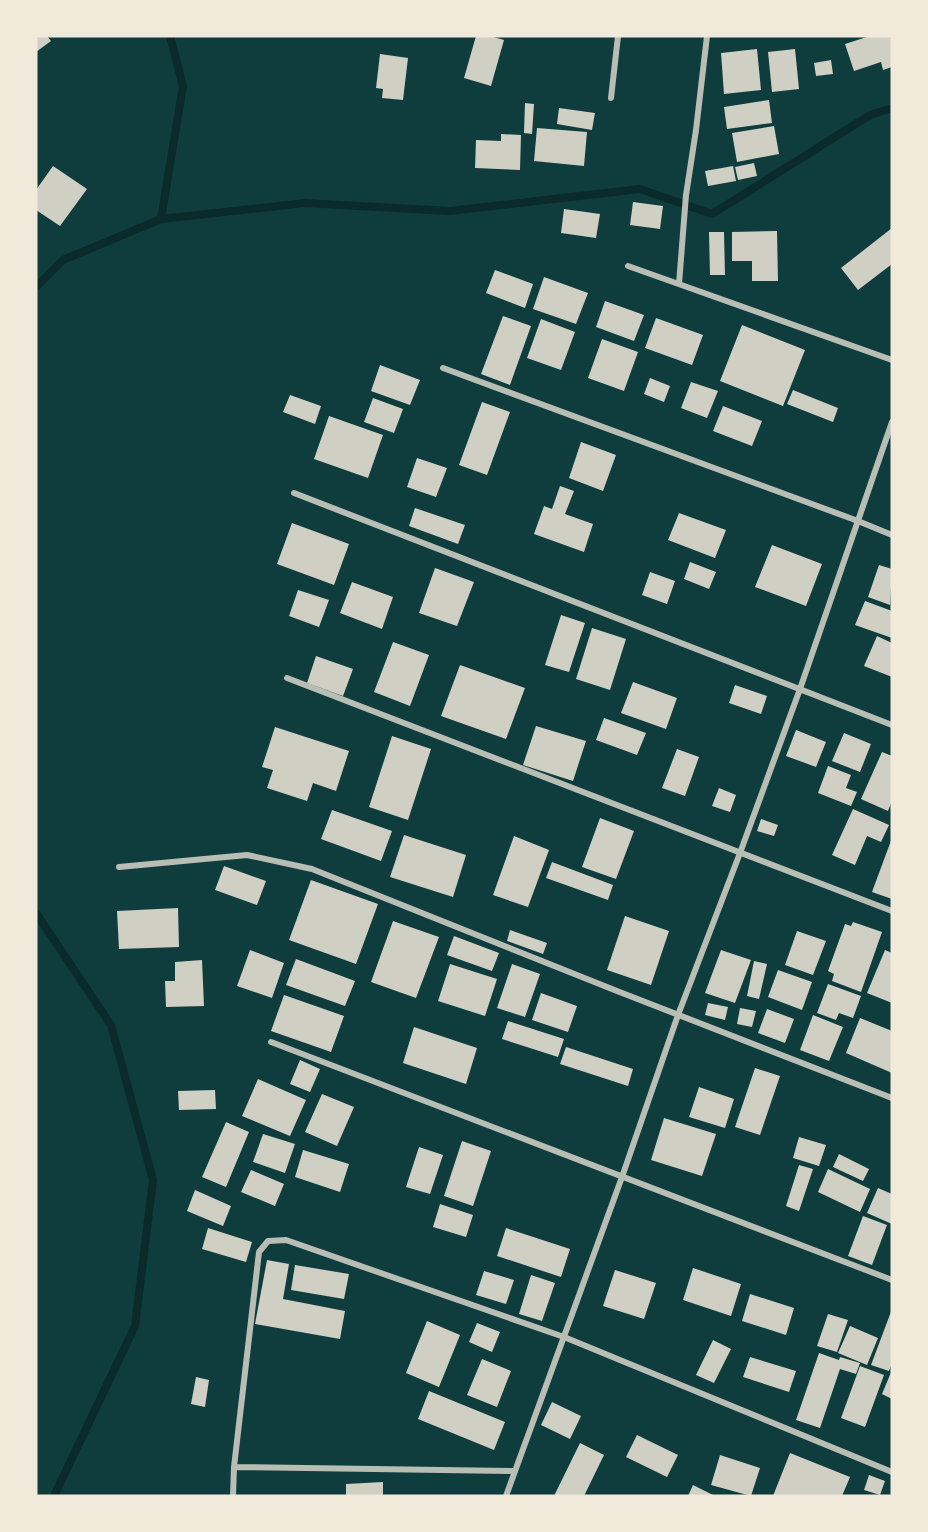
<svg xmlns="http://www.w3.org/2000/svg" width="928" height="1532" viewBox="0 0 928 1532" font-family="'Archivo Narrow',sans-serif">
  <rect width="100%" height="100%" fill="#0f3d3e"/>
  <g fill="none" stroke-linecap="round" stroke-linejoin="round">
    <path stroke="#0a2a2b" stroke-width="8" d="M161,219l22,-133 -13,-50
      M36,287l27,-27 98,-41 144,-16 145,8 190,-22 72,25 158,-99 22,-7
      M36,913l75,112 42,155 -18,146 -81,170"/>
  </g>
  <path fill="#cfcfc3" d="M36,36h11l4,5 -15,11z
    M476,36h14l14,4 -13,46 -27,-8z
    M870,36h22v31l-9,3 -2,-8 -27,9 -9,-27z
    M757,49l4,41 -37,4 -3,-41z
    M795,49l4,40 -27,3 -4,-40z
    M380,54l28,4 -5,42 -21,-2 1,-9 -7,-1z
    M831,60l2,14 -17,2 -2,-13z
    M769,100l3,23 -45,6 -3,-22z
    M525,103l9,1 -2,30 -8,-1z
    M559,108l36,5 -3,17 -35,-6z
    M774,126l5,28 -42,8 -5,-29z
    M537,128l50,4 -3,34 -50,-5z
    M501,134l20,1 -1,35 -45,-2 1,-28 25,1z
    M754,163l3,13 -19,4 -3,-13z
    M53,166l34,23 -27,37 -24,-16v-20z
    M733,166l3,15 -28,5 -3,-15z
    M633,202l30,4 -3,23 -30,-4z
    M564,209l36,5 -4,24 -35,-5z
    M892,228v36l-34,26 -17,-22z
    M777,231l1,50h-26v-20h-20v-29z
    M709,232h15l1,43h-15z
    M495,270l38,14 -8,24 -39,-15z
    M544,277l44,16 -12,31 -43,-15z
    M605,301l39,14 -10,26 -38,-14z
    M503,316l28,10 -21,59 -29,-11z
    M656,318l47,17 -11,30 -47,-17z
    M541,319l34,13 -14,38 -34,-12z
    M742,325l63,25 -22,56 -63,-25z
    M602,339l36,13 -14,39 -36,-13z
    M380,365l40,15 -10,25 -39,-14z
    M650,378l20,8 -6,16 -20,-8z
    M691,382l27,9 -11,27 -26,-10z
    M793,390l45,18 -5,14 -46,-18z
    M290,395l31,11 -6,18 -32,-12z
    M373,398l30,11 -9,24 -30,-11z
    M482,402l28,10 -23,63 -28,-10z
    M723,406l39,15 -10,25 -39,-15z
    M329,416l54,19 -15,43 -54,-19z
    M581,442l35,13 -13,36 -34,-13z
    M417,458l30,10 -11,29 -29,-10z
    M560,486l14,5 -9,23 28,10 -9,28 -50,-18 10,-28 8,3z
    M415,508l50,17 -7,19 -49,-18z
    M679,513l47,17 -11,28 -47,-18z
    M292,523l57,21 -15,41 -57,-21z
    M772,545l50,19 -16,42 -51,-19z
    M690,562l26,10 -7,17 -25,-10z
    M879,565l13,4 -2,36 -22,-8z
    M435,568l39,14 -17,44 -38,-13z
    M650,572l25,9 -8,23 -25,-9z
    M352,582l41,15 -11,32 -42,-16z
    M298,590l31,10 -10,27 -30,-11z
    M865,601l27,10v27l-37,-13z
    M561,615l24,8 -16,49 -24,-7z
    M592,628l34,11 -16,51 -34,-11z
    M877,636l15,7v34l-28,-11z
    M393,642l36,13 -19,51 -36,-14z
    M316,656l37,13 -10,27 -36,-13z
    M460,665l65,23 -19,51 -65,-23z
    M633,682l44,16 -11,31 -45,-16z
    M735,685l32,11 -6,18 -32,-11z
    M604,718l42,15 -9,22 -41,-15z
    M536,726l50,15 -13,40 -50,-16z
    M275,727l74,24 -13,40 -23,-8 -6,18 -40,-13 6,-18 -11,-3z
    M796,730l30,12 -10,25 -30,-11z
    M844,733l27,11 -11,28 -28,-11z
    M392,736l39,13 -23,71 -39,-13z
    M677,749l22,8 -14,39 -23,-8z
    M882,752l10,4v45l-4,10 -27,-12z
    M828,766l23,9 -5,13 11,4 -6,14 -33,-13z
    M719,788l17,7 -6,17 -18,-6z
    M853,809l36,16 -8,17 -14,-6 -12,29 -23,-10z
    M332,810l60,21 -11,30 -60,-22z
    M600,818l34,13 -18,48 -34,-12z
    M761,819l17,6 -4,11 -17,-5z
    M404,835l62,20 -13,42 -63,-20z
    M514,836l35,14 -21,57 -35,-12z
    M892,838v61l-20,-7z
    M552,862l61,23 -5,15 -62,-22z
    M224,866l42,15 -9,24 -42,-15z
    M311,880l67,24 -22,60 -67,-24z
    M178,908l1,39 -60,2 -2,-38z
    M625,916l44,15 -18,54 -44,-15z
    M393,921l46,16 -23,61 -45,-16z
    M853,922l29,10 -21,60 -29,-11 2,-7 -6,-3 17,-47 6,2z
    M510,930l37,13 -4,11 -36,-13z
    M797,931l29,10 -13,34 -28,-10z
    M454,936l45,17 -7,18 -45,-16z
    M250,950l34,13 -12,35 -35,-12z
    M721,950l30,10 -16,43 -30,-10z
    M885,950l7,3v50l-25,-10z
    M296,959l59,22 -10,25 -59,-21z
    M202,960l2,46 -38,1 -1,-26h10v-19z
    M754,961l13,3 -8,35 -12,-3z
    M450,964l47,15 -12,37 -47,-15z
    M512,964l28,10 -15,43 -28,-9z
    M778,970l34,12 -10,28 -34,-13z
    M828,984l33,12 -8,22 -14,-5 -3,7 -19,-7z
    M541,993l36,13 -9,26 -36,-12z
    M284,995l60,21 -13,36 -60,-21z
    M708,1003l20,4 -3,13 -20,-5z
    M740,1008l16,3 -4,16 -15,-3z
    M767,1009l27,10 -9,24 -27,-10z
    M813,1015l30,12 -14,34 -29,-11z
    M860,1018l32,13v42l-46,-20z
    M508,1021l56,18 -6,18 -56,-18z
    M414,1027l63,21 -11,36 -63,-21z
    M566,1047l67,22 -5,17 -68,-22z
    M300,1060l20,9 -10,23 -20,-8z
    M755,1068l25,8 -20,59 -25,-8z
    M258,1079l48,21 -16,36 -48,-20z
    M699,1087l35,12 -9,29 -36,-11z
    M215,1090l1,19 -37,1 -1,-19z
    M322,1094l32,13 -17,39 -32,-14z
    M664,1118l52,16 -14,42 -51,-16z
    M226,1122l23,10 -23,55 -24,-10z
    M263,1134l32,10 -10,29 -32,-11z
    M799,1137l27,8 -7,21 -26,-8z
    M462,1141l29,10 -18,55 -29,-10z
    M419,1147l24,8 -13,39 -24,-7z
    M303,1150l46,14 -9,28 -45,-15z
    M839,1154l30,15 -6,12 -30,-14z
    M799,1165l14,4 -14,42 -13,-5z
    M828,1169l42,20 -10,23 -42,-20z
    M251,1170l33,14 -9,22 -34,-14z
    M878,1188l14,6v30l-25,-11z
    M195,1190l36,16 -8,20 -36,-15z
    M440,1204l33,11 -7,22 -33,-10z
    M863,1216l24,9 -15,40 -24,-9z
    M208,1228l44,14 -6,20 -44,-13z
    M506,1228l64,21 -9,28 -64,-21z
    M267,1260l22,4 -6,35 62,12 -5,28 -85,-15z
    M295,1265l54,9 -5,25 -53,-9z
    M693,1268l48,16 -10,32 -48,-16z
    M615,1270l41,13 -12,36 -41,-13z
    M484,1271l30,9 -8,24 -30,-9z
    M531,1275l24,8 -13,38 -23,-7z
    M750,1294l44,14 -8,27 -44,-14z
    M892,1309v54l-3,8 -18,-6z
    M828,1314l20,6 -11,32 -20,-6z
    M427,1321l33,14 -21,52 -33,-14z
    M477,1323l23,9 -8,20 -23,-10z
    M850,1326l28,12 -11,27 -29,-12z
    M713,1340l18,9 -17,34 -18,-8z
    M819,1353l20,7 1,-3 20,6 -4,11 -16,-5 -20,59 -24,-8z
    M750,1357l46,14 -7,21 -46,-15z
    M482,1359l29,12 -14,36 -30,-12z
    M860,1366l24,9 -19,52 -24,-9z
    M892,1370v29l-10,-5z
    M196,1377l13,3 -4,27 -14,-3z
    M429,1391l76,31 -11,28 -76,-31z
    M552,1402l29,14 -11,23 -29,-14z
    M637,1435l41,20 -11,22 -41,-20z
    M580,1443l24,12 -20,41h-30z
    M790,1453l60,24 -8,19h-69z
    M720,1455l40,13 -9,28 -40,-11z
    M869,1475l16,6 -5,14 -16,-5z
    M383,1482v14h-37v-12z
    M693,1485l22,11h-27z"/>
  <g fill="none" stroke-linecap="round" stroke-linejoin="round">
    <path stroke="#b8beb3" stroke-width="6" d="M611,98l7,-62
      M628,266l264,94
      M679,284l7,-89 10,-65 11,-94
      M443,368l415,153 34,14
      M294,493l598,232
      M287,678l605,233
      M119,867l128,-12 65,14 305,122 275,107
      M271,1042l621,238
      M234,1467l280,4
      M233,1496l1,-29 25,-215 9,-11 18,-1 278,97 328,135
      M506,1496l116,-319 56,-162 62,-162 60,-164 92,-267"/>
  </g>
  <rect width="928" height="1532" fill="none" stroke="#f1e9da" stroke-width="75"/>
</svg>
